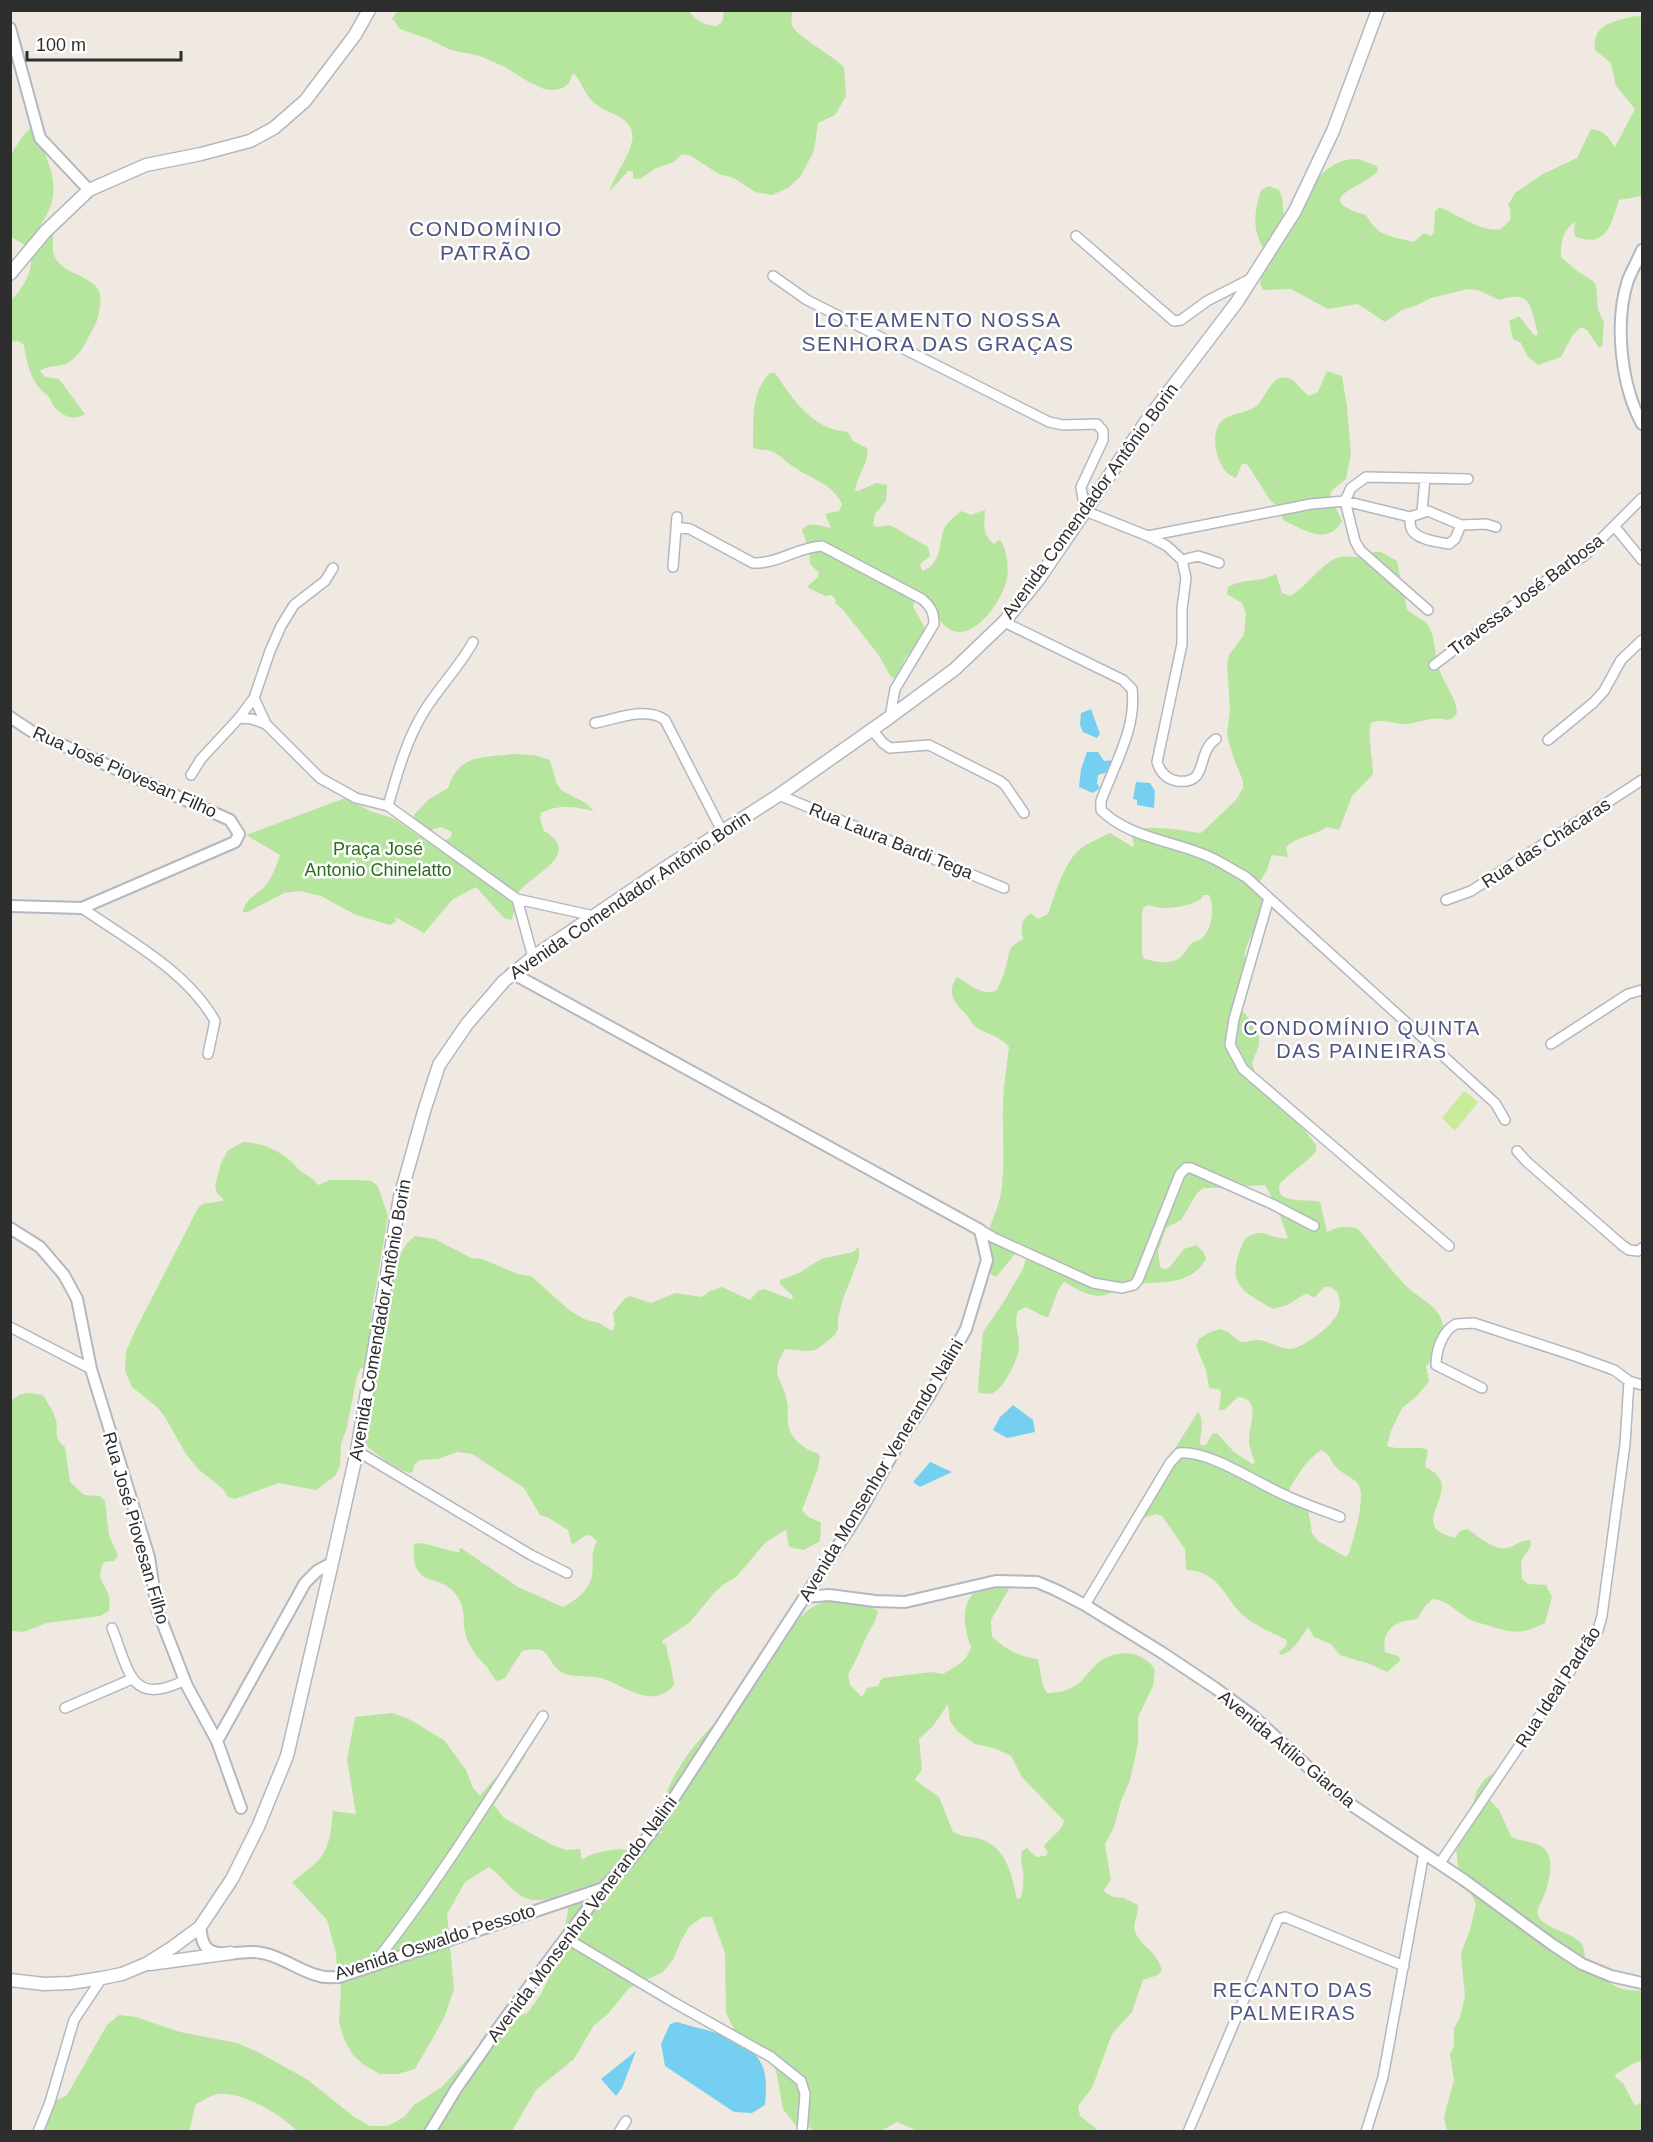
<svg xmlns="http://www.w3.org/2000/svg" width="1653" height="2142" viewBox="0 0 1653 2142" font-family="Helvetica,sans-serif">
  <rect width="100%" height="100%" fill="#efe9e1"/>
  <path fill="#b6e59e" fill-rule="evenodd" d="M399,10l290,1c5,9 18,15 28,15l5,-4 2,-11h68c0,4 -1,10 0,14 2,10 42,31 52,42l2,29 -11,19 -17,8 -4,28 -14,26 -12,11 -16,7 -17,-3 -21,-14 -15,-4 -28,-18 -9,-2 -8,8 -18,6 -16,11 -7,-1v-7h-5l-19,21c5,-17 20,-34 23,-51 5,-25 -27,-27 -39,-39 -7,-7 -12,-19 -18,-28l-3,1 -3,8 -6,5 -9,2 -10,-1 -15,-7 -24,-15 -25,-11 -29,-6 -25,-12 -26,-9 -8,-11z
    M1634,16l8,1v179l-23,4c-8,24 -12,48 -43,37l-2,-5 1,-10c-13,10 -14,18 -14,35l16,14 16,10 3,4 2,25 6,12 -2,24 -3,2 -12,-18 -6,-3 -9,9 -11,21 -23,8 -10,-8 -7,-14 -8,-4 -4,-18 10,-5 14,18 3,2 2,-2c-8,-27 -5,-45 -39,-34l-21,-10 -10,-1 -37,9 -16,8 -13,4 -17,12 -27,-18 -30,5 -37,-20 -28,1 -3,-7 7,-29c-15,-22 -14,-38 -6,-64l8,-4 10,4 3,7 2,21c17,-21 42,-60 71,-59 7,0 15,5 22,7l1,5c-17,18 -69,27 -12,44 12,22 25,21 48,27l10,-9 7,3 3,-4 1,-21 5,-4c13,6 46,27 60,22 4,-2 8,-7 11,-10l-1,-11 -2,-3 7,-12 28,-19 34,-16 14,-29c14,2 16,7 24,18l20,-38 -19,-23 -5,-23 -16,-13c-3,-27 19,-28 39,-34z
    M33,127c10,24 27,50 18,78 -3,9 -9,17 -13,26l16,-4c0,9 -4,24 2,32 12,20 50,16 44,46 -1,8 -2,15 -6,22 -7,12 -12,26 -23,34 -9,7 -22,3 -31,10l5,6 14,2 26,35c-11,7 -20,3 -30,-6 -3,-3 -4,-9 -7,-12 -3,-4 -4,-2 -7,-6 -11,-12 -15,-30 -17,-45l-6,-4 -7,1v-42c9,-8 21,-26 20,-39 -1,-5 -3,-10 -4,-15l-16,-9v-83l14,-21z
    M1327,371l15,5 5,31 4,46 -5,26 -14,11 -2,6 12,25c-14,26 -40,8 -59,-1l-3,-12 -10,-8 -23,-36h-5l-6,14c0,0 -8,-4 -8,-4 -13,-12 -19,-44 -4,-55 9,-6 22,-6 31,-12 11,-7 15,-34 33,-29 8,2 14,14 21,18l9,-4z
    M770,373h5c13,19 28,42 50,53 7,4 16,5 23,6l5,9 14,7c3,15 -10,27 -12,42l3,1 18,-8 11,2 -1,16 -11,13 -2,11 3,2 14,-2 38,22 2,9 -10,8 2,7c20,-7 16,-25 22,-42 3,-7 12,-13 17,-18l10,4 14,-5c-1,13 -3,25 9,34l3,-3 3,-1c8,10 10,33 5,45 -6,18 -26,48 -47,47 -20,-2 -21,-29 -44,-30l-1,5 12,21v11c-13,13 -27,20 -24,40l-10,-2 -13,-23 -35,-44 -8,-7 1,-3 -4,-5 -7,1 -18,-9 11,-10 1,-4 -9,-9 -1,-14 -7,-20c7,-10 19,-4 29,-2l-6,-14 14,-3 3,-7c-10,-21 -30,-24 -48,-37 -7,-4 -12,-10 -19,-14 -7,-5 -15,-1 -22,-6 1,-26 -3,-54 17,-74z
    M1374,552h7l16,9 10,48c6,8 17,8 22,18 7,12 5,29 10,42 5,16 17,27 18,44l-4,5 -6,2c-14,-5 -29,4 -43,4 -11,0 -22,-6 -33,-1 -4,16 2,33 2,51l-21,22 -13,34 -12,-3c-13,9 -30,9 -41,20l2,10 -15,-2 -2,2 -4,13 -8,13c2,8 6,16 5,24 -4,22 -29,42 -15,64l-14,32 12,13 12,20v9l-7,18 4,12 34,36 26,34v6l-4,5 -31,26c-11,24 30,16 39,20l7,30c10,-5 20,-7 31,-3 16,19 31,39 48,57 13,13 33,19 37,39 4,14 -10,32 -17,42l3,14 -12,15 -15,12 -11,23 -4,15c14,5 28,-1 41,4l-3,17c3,2 9,4 12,8 16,17 -14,39 0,55 4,4 12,6 18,8l5,-7 7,-2c10,6 27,22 40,19 9,-2 13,-8 23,-8l1,6 -10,15 1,18 6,5 18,1 6,12 -7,26c-23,12 -34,10 -58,2 -6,-2 -13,-3 -18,-6 -13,-8 -21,-18 -36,-20l-7,6 -9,14c-20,2 -36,9 -32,33l13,4 3,4 -14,12 -17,-8 -30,-9 -9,-11 -17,-7 -6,-10c-7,10 -15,26 -28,28l-1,-3 7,-6 1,-6c-14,-6 -28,-13 -41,-22 -22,-18 -25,-47 -60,-48l-1,-21 -23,-33 -6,-2 -12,4 -3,-2 31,-63 26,-41c7,8 2,23 2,33h6l6,-11 5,-1 17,19 18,12 3,-1c-2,-7 -6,-16 -6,-23 0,-16 13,-42 -11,-43l-14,13h-5l2,-18 -2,-3 -10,-1 -3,-18 -10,-24 3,-7 11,-7 11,-3 7,3 12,10c6,0 13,-2 19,-2 12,1 23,12 36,8 13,-4 38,-23 43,-35 5,-13 0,-28 -14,-26l-10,11 -6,-4h-3l-18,11 -14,4c-25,-15 -46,-22 -34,-56 2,-5 4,-13 9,-16 14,-11 27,4 40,1l-12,-33 -11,-20 -17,1 -20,-3 -5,5h-20l-6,5 -16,27 -15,8 -8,23 2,16 4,2 5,-1 15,-19 12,-4 7,6 3,7c-13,28 -45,23 -71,26 -12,2 -24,11 -36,12 -12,0 -25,-9 -35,-14 -9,10 -10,23 -16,35l-5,-1 -17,-9 -8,4c-5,12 2,25 1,37 -1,12 -15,40 -26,45 -4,2 -9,0 -14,0l-1,-6 5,-55 20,-29 20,-34 4,-16 -2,-6 -6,2 -23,28c-28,-13 -1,-57 4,-79 6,-30 2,-61 3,-91 0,-20 4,-40 6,-60 -9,-11 -20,-12 -32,-19 -5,-4 -8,-10 -12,-15 -11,-10 -19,-22 -8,-36 12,7 25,20 40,13 3,-7 7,-15 9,-23 4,-17 1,-19 17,-28 -2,-12 -3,-18 8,-26l7,6 10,-5c8,-21 16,-55 36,-68 8,-5 18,-9 26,-13l23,14 1,-2 -3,-12c14,-11 51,-2 70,0l35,-33 7,-12v-7l-10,-25 -6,-21 3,-27 -3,-44 2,-9 15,-20 2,-21 -4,-11 -15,-9 1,-7c15,-9 32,-4 48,-13l6,19 8,3c15,-7 34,-36 50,-39 6,-1 14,0 20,0l1,-3 5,2zM1203,895h6c6,12 3,36 -8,44 -1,1 -8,3 -9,4 -6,5 -8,14 -16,17 -11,5 -21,1 -32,-1l-2,-5v-41l2,-6 5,-2c15,6 38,2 52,-6zM1321,1450c11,6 8,9 15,17 6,7 17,10 22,17 9,12 -5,56 -9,69l-3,4 -28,-16 -6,-8 -4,-24 -20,-17c9,-17 17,-30 33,-42z
    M512,754l22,1 16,5 6,22 5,8 23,12 10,9c-19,-4 -35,-7 -53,2l-1,6 4,12c41,23 -14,44 -26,62 -6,8 -1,19 -7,27l-7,-2 -28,-31 -23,12 -29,34 -29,-16 1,5 -6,3 -34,-10 -35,-19 -21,-5 -16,2 -36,19h-5c2,-14 13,-16 22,-26 7,-8 12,-21 15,-31l-34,-20 99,-37 25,13 25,8 37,26h6l13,-8 1,-5 -11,-5 -13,4 -13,-7 -1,-9 14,-15 20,-12c12,-35 32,-29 64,-34z
    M243,1142c20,1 34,7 49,20 4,4 7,8 11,11 7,4 10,5 15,12l12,-5h27l14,1 7,5 10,30 -16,93 -2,28c3,-5 8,-10 10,-16 12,-27 10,-66 35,-85l20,3 36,19 11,1 36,15 13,2 38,34 15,9 15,4 13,8 3,-6 -2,-12 12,-15 5,-2 21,7 25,-10 26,4 8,-6 12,-4 28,13 8,-9 6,-2 29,11 -1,-5 -12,-11v-4l19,-7 22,-14 32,-7 6,-5v11l-16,41 -5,19v11l-3,6 -19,15 -9,1 -22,-2c-17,29 -2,27 2,53 2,9 -1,21 3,29 5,12 17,19 29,23l1,3 -2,11 -16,42 5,6 14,7 -1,18 -16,9 -15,-3 -3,-17 -20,12 -30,35 -12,7 -10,9 -24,29 -28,19v2l4,1c2,15 7,26 8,41 -21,26 -50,0 -73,-7 -12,-3 -27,0 -38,-5 -20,-12 -9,-29 -41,-22l-17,27 -7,3c-6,-3 -7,-9 -11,-14 -10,-10 -19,-21 -22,-35 -2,-11 0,-23 -6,-33 -16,-30 -49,-5 -45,-55l8,-1 34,9h4l-1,-3 2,-1 57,39 45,20c13,-7 26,-16 29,-32 2,-12 -2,-22 5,-33l-5,-6 -6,-1 -14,10 -4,-15 -19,-12 -9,-3 -16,-27 -52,-34 -15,-2 -19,7 -18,1 -6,5 -1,7 -4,1c-18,-7 -31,-17 -45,-30l3,-71 -3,-4h-3l-4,8 -10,51 -6,17 -1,22 -5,10 -19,14 -38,-7 -43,16 -7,-2 -5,-8 -25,-20 -12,-15 -21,-37 -8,-10 -25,-20 -7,-16 1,-19 7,-17 65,-127 5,-4 20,-3v-2l-6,-6 -2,-6 6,-24 7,-13z
    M29,1393l14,2c4,7 9,14 12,22 5,12 -4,20 10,30l5,35 14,13 16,1 5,5 4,35 9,19 -4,6 -10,1c-9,18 0,18 5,34 1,4 0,10 0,15l-9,5 -53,7 -24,9 -10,-1 -2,-2 -1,-228 11,-7z
    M1011,1585l-20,35 1,17c15,13 27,20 46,22l5,27 4,7c11,0 18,-2 28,-7 11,-7 16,-19 27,-26 18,-12 43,-8 53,10l-2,16 -15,31v27l-8,36 -9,21 -7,26 -9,17 6,36 -7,10 2,3 7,4 11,1 14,7c1,9 -7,20 -2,29 8,15 21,17 26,36l-4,5 -15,5 -11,32 -20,22 -20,54 -14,18 2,10 19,15 -179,1 -23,-10 -18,10 -65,-1 -5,-4 -13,-1 -13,-17 -7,-39 -9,-19 -9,-1 -10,1 -16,-12 2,-10 -8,-16 -1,-60 -13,-36h-10l-13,10 -9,16 -7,17 -10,12 -34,16 -22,27 -13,10 -20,34 -38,31 -24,41h-215c-16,-17 -55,-40 -80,-37 -7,2 -15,7 -21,10l-7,27 -154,1 16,-29 16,-8 40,-70 12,-10 17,2 44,15 57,11 21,9 50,28 46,37 16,9h18l16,-9 10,-12 28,-18 28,-31 16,-8 11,-15 15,-13 16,-8 13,-18 17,-36 10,-47 -1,-19c-5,2 -12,6 -18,7 -32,7 -38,-16 -60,-32l-24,15 -18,32 7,75 -10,29 -29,51 -17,5h-18l-16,-9 -11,-10 -9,-16 -5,-17 2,-34 -4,-17 -1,-18 -9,-33 -35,-38c34,-26 37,-28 41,-71l23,3 -9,-55 8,-42 37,-4 15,5 37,22 22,30 7,18 7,8 14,-17 32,-24 -32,50 10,13 48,27 15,5 13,-1 2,11c6,-7 39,-13 46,-10l25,-14 9,-3c-6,-39 24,-81 51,-108 9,-10 21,-18 30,-28 9,-10 13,-25 19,-36 5,-9 14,-17 21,-25 7,-7 14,-16 22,-23 20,-19 51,-15 73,-2 -2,11 -7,16 -12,27 -6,12 -10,24 -18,36l2,11 12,12 5,-9 11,-2 4,-8 50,-6 11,2 15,-9 8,-7 5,-11c-8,-20 -12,-49 11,-59 8,-4 21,-2 29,-3zM948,1704l2,17 7,10 18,13 19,4 17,8 11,21 42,44c-2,10 -14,17 -20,25l4,7 -3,3 -9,1 -9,-9 -5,3c-2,8 0,12 1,21 1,8 0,18 -2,26l-4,1c-5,-23 -9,-46 -31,-58 -10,-5 -22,-3 -33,-9l-14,-35 -24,-17 7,-11 -3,-30 14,-13z
    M1495,1772l-6,27 10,11 12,26 3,2c8,3 19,4 27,8 16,10 8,38 2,52 -2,6 -7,10 -5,17 3,12 32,17 42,27 6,6 3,14 7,21 4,10 23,21 33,25 6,3 15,2 22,3v70l-8,2 -18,11 -1,3 8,6 12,23 7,-4v29h-195l-3,-14 10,-37 -4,-26 4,-8v-18l6,-10 5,-22 -4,-43 9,-23 6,-26 -18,-37 -2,-20 14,-32 7,-25 8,-11z"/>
  <path fill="#c9ec9a" d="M1464,1091l14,11 -23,29 -13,-13z"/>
  <path fill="#75cff0" d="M1091,709l9,25 -3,4 -14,-6 -3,-7 1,-12z
    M1087,752h11l6,9 10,-1 -5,6 -1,6 -10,3 -1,9 3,4 -7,5 -14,-6 2,-18z
    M1136,782l14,1 5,8 -1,17 -17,-3v-5l-4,-1z
    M1013,1405l20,15 2,12 -28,6 -14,-8 7,-13z
    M930,1462l22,10 -32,15 -7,-5z
    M677,2022c28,9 73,14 86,45 4,11 3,26 2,38l-13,8 -18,-1 -69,-46 -4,-22 9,-20z
    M636,2051l-14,37 -6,8 -15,-17z"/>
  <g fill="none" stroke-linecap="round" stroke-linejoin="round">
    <g stroke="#b4b7c1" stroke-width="12">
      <path id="minor" d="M1076,236l98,85 7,-1 26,-19 45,-23
        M773,276l34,24 242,122 14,3 34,-1 6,7v9l-22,47 4,24 63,25 163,-32 34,-3 65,16 18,-6 33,14 25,-1 10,3
        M1422,512l3,-34
        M1410,517c0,4 0,8 1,11 4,12 28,14 38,16l6,-5 6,-14
        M676,527l14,2 63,34c25,1 45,-16 69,-17l100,53c9,8 12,13 12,25l-39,65 -5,28
        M1615,527l27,33
        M1148,536l19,10 15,14 16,-4 21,7
        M1182,560l4,18 -4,31v35l-25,118c3,10 9,17 20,19 33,4 18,-28 39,-42
        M673,567l4,-50
        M1428,610l-68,-60 -5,-9 -10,-40 6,-13 15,-11 102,2
        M1004,622l119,58 9,9c5,39 -18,76 -31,112v9c26,26 66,30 99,43 16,5 31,16 46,24l249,226 10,17
        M1434,665l121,-91 29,-18 58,-58
        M254,698l12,26 54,54 36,20 32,8 129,93 77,17
        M239,718l13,1 14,5
        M595,723c21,-4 52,-17 70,-3l57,111
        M872,730l11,13 7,5 39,-3 71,36 5,4 19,28
        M1548,740l45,-37 11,-12 17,-31 21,-20
        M191,775l10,-16 38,-41 15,-20 16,-47 11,-25 13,-21 31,-24 8,-13
        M779,795l225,93
        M388,806c9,-32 19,-68 37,-96 15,-24 35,-44 48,-68
        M1269,898l-35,121 -4,26 13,24 206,177
        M517,899l16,58
        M1446,900l25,-9 171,-111
        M82,908c46,32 105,63 133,113l-7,33
        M1551,1044l77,-50 14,-4
        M1517,1151l10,11 95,83 7,5 9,1 4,-3
        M980,1230l14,8 99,45 29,5 12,-3 4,-5 42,-106 6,-6h5l81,36 42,22
        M10,1327l81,42
        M1482,1388l-46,-23c0,-14 6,-34 20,-41l18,-1 101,33 39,14 15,11 13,4
        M357,1451l174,104 36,18
        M1085,1605l85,-142 9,-10c31,-3 79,31 108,43 17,8 35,14 53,21
        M112,1628c17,42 18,80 73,52
        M65,1708l67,-29
        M1440,1863l158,-233 4,-14 23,-172 4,-63
        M566,1938l107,64 98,55 30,24 4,13 -3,38
        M372,1966c63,-79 116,-165 171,-250
        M38,2132l12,-30 24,-82 28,-42
        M619,2132l7,-11
        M1188,2132l90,-213 7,-2 119,49
        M1366,2132l17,-55 41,-224"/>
    </g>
    <g stroke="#b4b7c1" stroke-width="14">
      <path id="tertiary" d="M10,28l30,110 49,52
        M1642,250c-4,10 -10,20 -14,30 -14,43 -7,105 14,144
        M10,717l21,14 199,89 9,14 -4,8 -153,66 -72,-2
        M10,1228l30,19 24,28 13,24 14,70 58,188 8,52 30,77 30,55 24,67
        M805,1597l24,-2 46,6 30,1 91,-21 41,1 19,8 29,15 76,47 54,36 38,28 70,65 30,25 111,74 89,65 29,19 29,12 31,7
        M217,1741l88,-158 12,-12 15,-8
        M200,1927c1,8 2,17 8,22 13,9 32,2 46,3 24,1 44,19 66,24 6,2 13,1 19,1l265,-89
        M430,2132l26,-43 48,-69 100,-133 25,-26 24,-31 205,-315 42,-74 29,-45 37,-67 21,-69 -7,-30 -468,-257"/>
    </g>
    <g stroke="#b4b7c1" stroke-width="15">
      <path id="secondary" d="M10,274l35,-42 44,-42 57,-25 55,-11 49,-13 24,-13 31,-27 50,-66 14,-25
        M150,1964l81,-11
        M10,1980l34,4 26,-1 32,-5 20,-4 24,-10 27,-17 27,-20 32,-48 26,-52 29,-71 45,-193 25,-112 43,-254 25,-89 14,-43 28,-41 37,-43 29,-24 132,-89 114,-73 111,-78 65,-48 49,-47 34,-42 110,-161 89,-117 58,-91 38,-80 45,-121"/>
    </g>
    <use href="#minor" stroke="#fff" stroke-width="9"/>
    <use href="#tertiary" stroke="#fff" stroke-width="10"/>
    <use href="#secondary" stroke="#fff" stroke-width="12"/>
  </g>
  <g text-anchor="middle" stroke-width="5" stroke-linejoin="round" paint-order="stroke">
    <g font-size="18" fill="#2e2e2e" stroke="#fff">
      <text transform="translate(1090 501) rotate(-54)" y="6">Avenida Comendador Antônio Borin</text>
      <text transform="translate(1526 595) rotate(-37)" y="6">Travessa José Barbosa</text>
      <text transform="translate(125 772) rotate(24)" y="6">Rua José Piovesan Filho</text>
      <text transform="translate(891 841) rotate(22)" y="6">Rua Laura Bardi Tega</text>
      <text transform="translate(1546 843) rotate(-33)" y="6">Rua das Chácaras</text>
      <text transform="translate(630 895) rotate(-34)" y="6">Avenida Comendador Antônio Borin</text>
      <text transform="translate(380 1320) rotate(-80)" y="6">Avenida Comendador Antônio Borin</text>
      <text transform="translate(881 1470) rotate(-59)" y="6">Avenida Monsenhor Venerando Nalini</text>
      <text transform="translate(136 1528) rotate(74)" y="6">Rua José Piovesan Filho</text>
      <text transform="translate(1558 1687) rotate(-57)" y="6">Rua Ideal Padrão</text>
      <text transform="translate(1287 1749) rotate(40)" y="6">Avenida Atílio Giarola</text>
      <text transform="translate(582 1919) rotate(-53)" y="6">Avenida Monsenhor Venerando Nalini</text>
      <text transform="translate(435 1942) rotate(-18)" y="6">Avenida Oswaldo Pessoto</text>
    </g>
    <g font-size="18" fill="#2c6e1b" stroke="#fff">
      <text x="378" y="855">Praça José<tspan x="378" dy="21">Antonio Chinelatto</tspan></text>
    </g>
    <g font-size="20" letter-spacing="1.5" fill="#4d5680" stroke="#fff">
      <text x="1362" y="1035">CONDOMÍNIO QUINTA<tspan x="1362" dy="23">DAS PAINEIRAS</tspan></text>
      <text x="1293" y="1997">RECANTO DAS<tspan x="1293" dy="23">PALMEIRAS</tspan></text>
    </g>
    <g font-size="21" letter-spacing="1.5" fill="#4d5680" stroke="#fff">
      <text x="486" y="236">CONDOMÍNIO<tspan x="486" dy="24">PATRÃO</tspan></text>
      <text x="938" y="327">LOTEAMENTO NOSSA<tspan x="938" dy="24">SENHORA DAS GRAÇAS</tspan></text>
    </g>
  </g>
  <rect width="1653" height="2142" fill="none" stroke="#2e2e2e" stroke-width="24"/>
  <path d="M27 51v9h154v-9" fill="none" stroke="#2e2e2e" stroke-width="3"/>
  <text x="36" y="51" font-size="18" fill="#2e2e2e" stroke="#ffffff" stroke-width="4.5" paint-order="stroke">100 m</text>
</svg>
